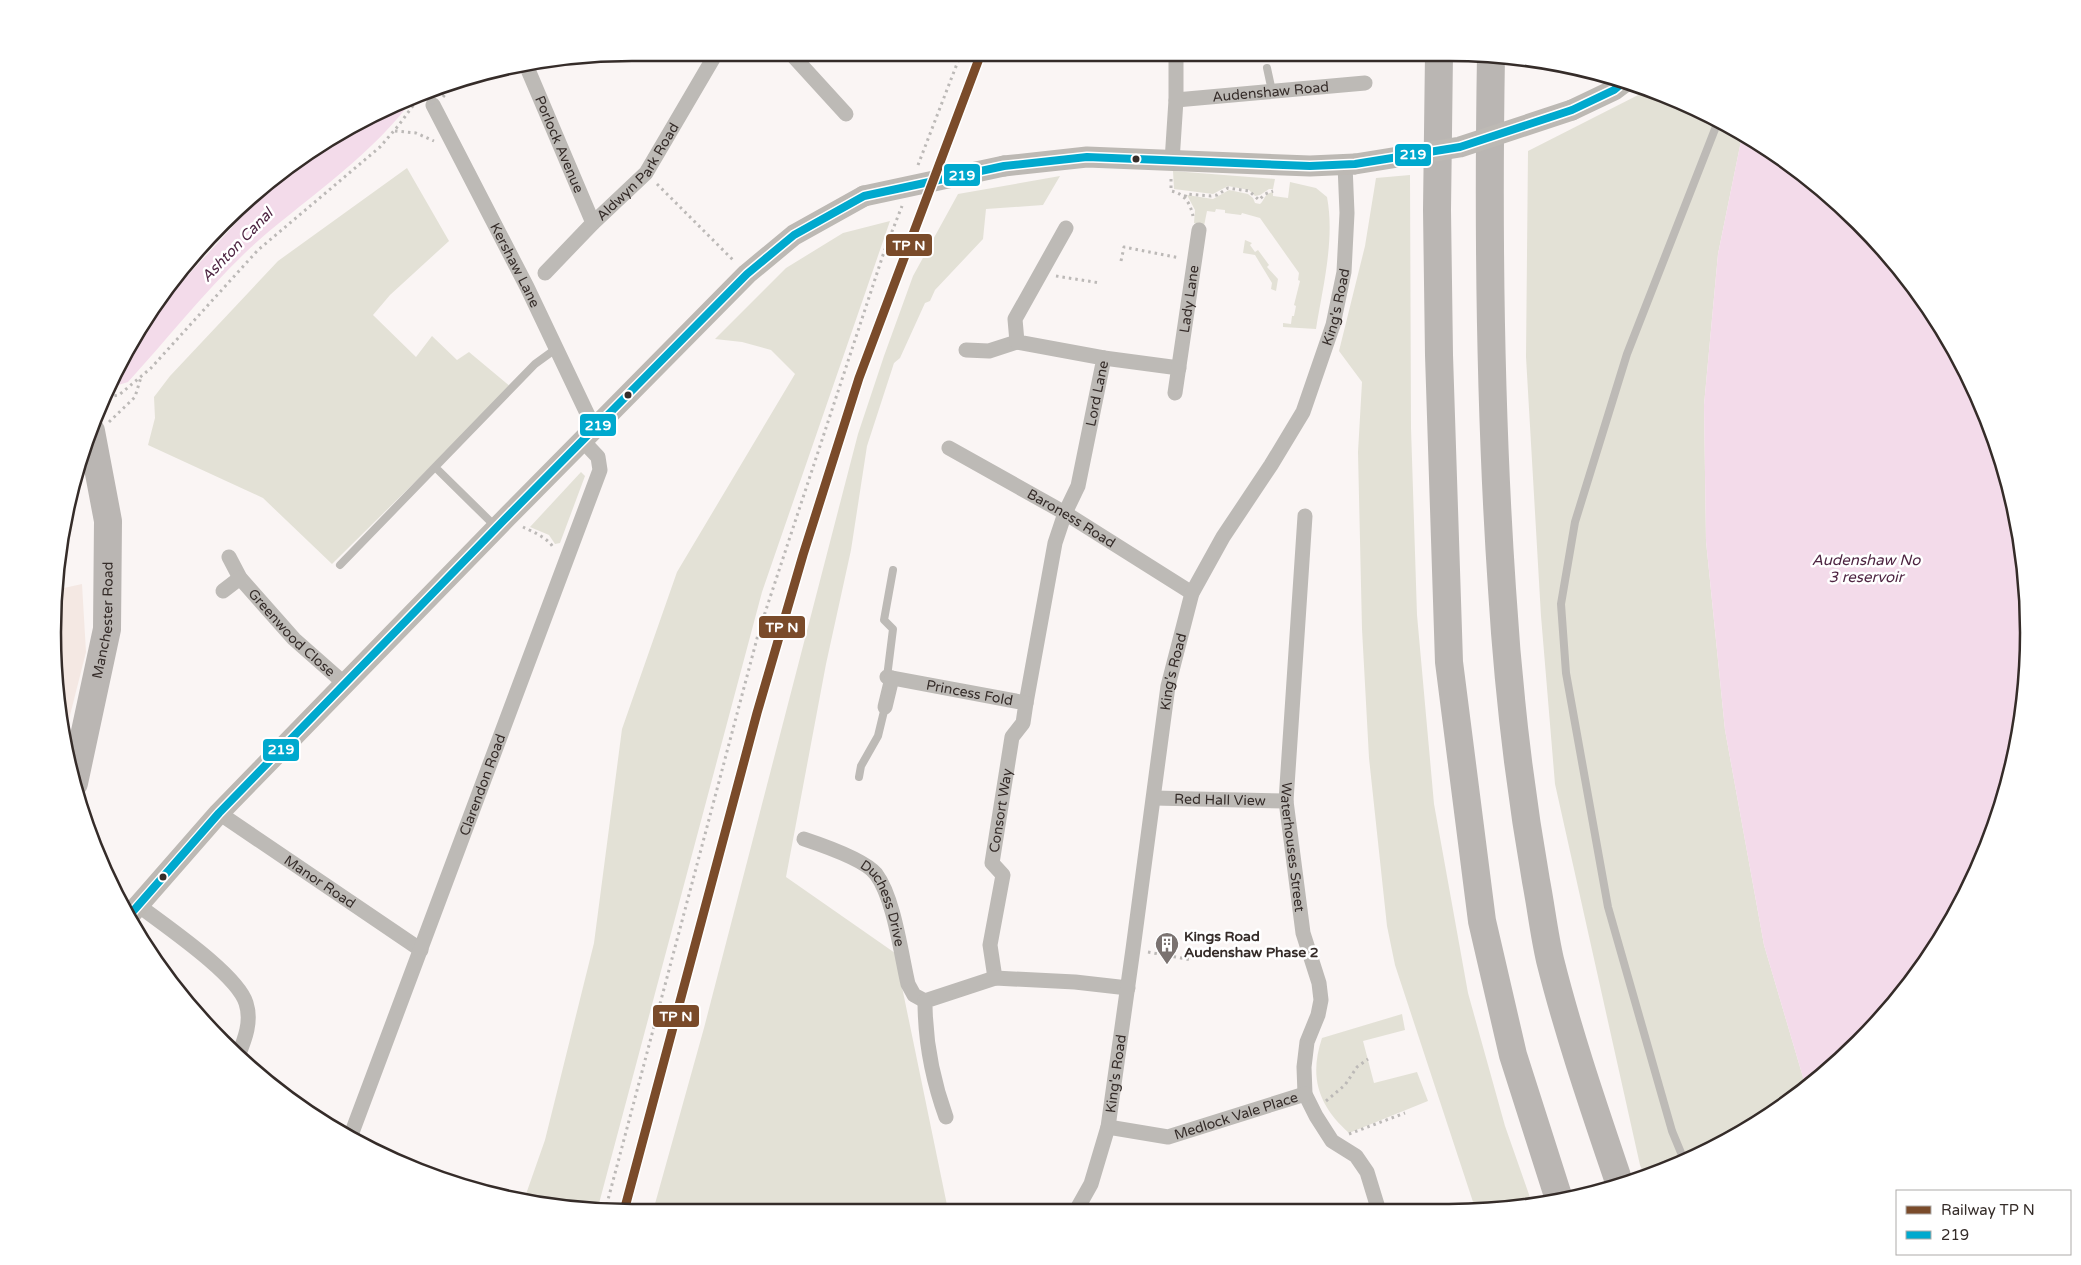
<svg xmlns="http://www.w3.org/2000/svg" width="2081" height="1265" viewBox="0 0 2081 1265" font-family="'Varela Round',sans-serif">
  <rect width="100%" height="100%" fill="#faf5f4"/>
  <path fill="#f4e8e3" d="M82,584l4,68 -23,91 -10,-110 2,-43z"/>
  <path fill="#e3e1d6" d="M1648,90l94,46 -24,118 -14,151 2,136 19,189 39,215 41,139 -66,51 -94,42 -5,-12 -85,-381 -14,-168 -15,-259 2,-206z
    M407,168l42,73 -59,54 -17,20 43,42 16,-21 25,24 12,-8 42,35 -179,177 -69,-66 -115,-53 7,-27 -1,-21 16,-21 108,-115z
    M1173,171l102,8 -2,10h-4l-9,6 -5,1 -6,-6 -21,-4 -15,8 -39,-5z
    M1410,175l1,253 6,187 17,189 34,189 37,133 28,80 -9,2h-49l-80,-243 -8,-39 -18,-168 -7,-129 -4,-177 4,-70 -23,-31 26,-105 11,-68z
    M1060,176l-17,29 -57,4 -3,30 -48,51 -5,11 -5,2 -25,55 -6,5 -27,83 -16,104 -25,114 -40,213 109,76 53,257 -295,1 51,-183 154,-594 26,-78 29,-80 45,-82z
    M1290,182l26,6 11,9c8,42 -4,89 -11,132l-33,-2v-4l8,1 1,-8h2l2,-10 -2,-1 6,-24 -2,-1 1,-7 -39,-55 -18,-5 -1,2 -16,-2v-3l-9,-1 -1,3 -8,-1 -3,15 -10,-3 1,-13 -8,-15 26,4 16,-9 19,4 5,4 2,5 5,1c5,-4 4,-11 13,-12v4l15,2z
    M890,221l-128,371 -165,619 -72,-14 20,-57 49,-197 28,-214 55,-157 118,-198 -24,-24 -29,-8 -27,-3 71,-71 57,-35z
    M1245,240l7,3 -2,2 5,7 3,-2 11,15 -2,2 11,12 -2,12 -5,-2 1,-6 -17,-28 -12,-2z
    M581,472l4,4 -25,67 -5,1 -6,-9 -19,-8z
    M1402,1014l3,16 -42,11 11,42 43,-11 11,29 -79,32c-31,-28 -40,-56 -27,-95z"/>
  <path fill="#f3dbea" d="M415,96c-40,57 -104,99 -156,144 -48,43 -88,95 -131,142l-16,5 32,-64 103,-112 73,-64 56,-35z
    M1742,136l29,14 88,73 72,88 53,100 33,109 11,113 -11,113 -33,109 -53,100 -73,88 -53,41 -41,-139 -39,-215 -19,-189 -2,-136 14,-151z"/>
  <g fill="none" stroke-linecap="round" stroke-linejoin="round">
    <path stroke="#bcb9b7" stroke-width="3" stroke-dasharray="2.5 4" stroke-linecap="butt" d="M443,97l12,-16
      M395,131l21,2 18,8
      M918,165l42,-109
      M1171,179v12c14,3 19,12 22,25
      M657,184l77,77
      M1185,197l1,-3 25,2 6,-1 11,-7 21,3 10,9 6,-6 8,-3
      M1121,261l3,-14 56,11
      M1056,276l44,7
      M108,397l11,-2 32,-27 107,-118 122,-103 18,-21 20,-27
      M109,422l26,-25 6,-20
      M523,527c10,5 26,11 31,22
      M1148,952l44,8
      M1326,1101l19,-16 12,-18 11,-8
      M1349,1134l56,-21
      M605,1211l154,-580 125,-379 18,-46"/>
    <path stroke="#bdbab6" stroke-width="8" d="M1267,68l5,23
      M435,467l61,60
      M340,565l195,-201 22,-16
      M887,677l6,-48 -9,-9 9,-50
      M859,777l2,-11 17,-30 7,-29
      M1684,1160l-12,-29 -64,-224 -42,-234 -5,-69 14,-82 52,-168 90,-230"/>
    <g stroke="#bdbab6" stroke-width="15">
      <path d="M794,57l52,57"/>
      <path id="s1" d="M526,65l67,158"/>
      <path id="s2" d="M1176,100l189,-17"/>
      <path id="s3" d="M433,105l94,182 67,141"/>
      <path d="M1172,161l4,-61v-45"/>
      <path id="s4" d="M545,273l48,-50 53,-50 68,-116"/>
      <path d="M966,350l23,1 28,-9"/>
      <path d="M1104,358l75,10"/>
      <path id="s5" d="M1175,393l24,-163"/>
      <path id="s6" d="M949,448l116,65 127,80"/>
      <path id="s7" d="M1305,516l-19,285 17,132 16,50 2,17 -3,15 -11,27 -3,25 1,27 11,22 16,25 24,15 11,16 11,36"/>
      <path id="s8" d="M229,557l11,21 54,61 51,45"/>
      <path d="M223,591l17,-13"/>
      <path id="s9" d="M887,677l139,26 29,-160 10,-30 13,-27 26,-128 -87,-16 -2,-23 51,-91"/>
      <path d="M885,707l7,-29"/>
      <path id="s10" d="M1154,798l132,3"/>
      <path id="s11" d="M219,813l202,137"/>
      <path id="s12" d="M804,839c18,6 61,21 72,35 18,24 25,80 32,110l6,11 11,6"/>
      <path d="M138,905c26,20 99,69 108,98 6,18 -1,36 -8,53"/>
      <path id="s13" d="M995,978l-5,-33 13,-70 -11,-12 20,-126 11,-14 3,-20"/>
      <path d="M946,1117c-13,-36 -21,-78 -21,-116l70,-23 80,4 53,6"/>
      <path id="s14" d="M1108,1127l60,10 137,-43"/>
      <path id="s15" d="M351,1135l249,-665 -2,-13 -16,-17"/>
      <path id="s16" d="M1077,1209l14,-25 17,-57 25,-178 35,-263 24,-93 31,-56 48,-72 32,-53 30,-87 11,-53 3,-59 -2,-48"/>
    </g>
    <path stroke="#bdb9b4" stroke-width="21" d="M1572,110l42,-20 12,-9
      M1004,166l83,-9 223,9 45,-2
      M128,917l91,-104 286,-294 242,-245 47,-39 70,-39"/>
    <g stroke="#bab6b3" stroke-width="28">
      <path d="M1439,54l-2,156 2,145 10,307 33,259 31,134 46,144"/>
      <path d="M1491,55c-3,178 -1,357 11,534 6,98 17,195 34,292 5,26 8,53 14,79 19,76 45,151 70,225"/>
      <path id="s17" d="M74,783l33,-154 1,-108 -17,-90"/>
    </g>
    <path stroke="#bcb9b7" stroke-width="3" stroke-dasharray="2.5 4" stroke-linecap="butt" d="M425,92l8,13"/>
    <path stroke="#bdb9b4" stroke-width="21" d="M1355,164l105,-17 112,-37
      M864,196l140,-30"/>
    <g stroke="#fff" stroke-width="11">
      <path id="bus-1" d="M128,917l91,-104 286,-294 242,-245 47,-39 70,-39 140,-30 83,-9 223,9 45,-2 105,-17 112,-37 42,-20 11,-9"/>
    </g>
    <use href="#bus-1" stroke="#00a9ce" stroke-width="8"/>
    <g stroke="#fff" stroke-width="12">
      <path id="rail-1" d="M624,1211l133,-498 46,-158 56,-177 121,-322"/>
    </g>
    <use href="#rail-1" stroke="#7a4b2a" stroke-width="9"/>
  </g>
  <defs>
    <g id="building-pin" transform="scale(1.25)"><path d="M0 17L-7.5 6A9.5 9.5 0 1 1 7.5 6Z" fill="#7a7270" stroke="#fff"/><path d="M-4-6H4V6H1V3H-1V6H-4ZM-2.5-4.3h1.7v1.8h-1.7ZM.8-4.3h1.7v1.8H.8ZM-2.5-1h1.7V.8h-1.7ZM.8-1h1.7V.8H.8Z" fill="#fff"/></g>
  </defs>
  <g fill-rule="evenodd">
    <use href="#building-pin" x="1167" y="944"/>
  </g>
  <g fill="#352c29" stroke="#fff" stroke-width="2">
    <circle cx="1136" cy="159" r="4.5"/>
    <circle cx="628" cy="395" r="4.5"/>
    <circle cx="163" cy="877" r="4.5"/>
  </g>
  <g text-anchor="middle" stroke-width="5" stroke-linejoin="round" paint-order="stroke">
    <g font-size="14" fill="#352c29" stroke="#fff">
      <text dy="5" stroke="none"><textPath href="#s2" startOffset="95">Audenshaw Road</textPath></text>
      <text dy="5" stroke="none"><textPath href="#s1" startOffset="86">Porlock Avenue</textPath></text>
      <text dy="5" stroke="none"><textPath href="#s4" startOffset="138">Aldwyn Park Road</textPath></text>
      <text dy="5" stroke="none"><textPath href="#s3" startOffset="180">Kershaw Lane</textPath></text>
      <text dy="5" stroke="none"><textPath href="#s5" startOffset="95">Lady Lane</textPath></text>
      <text dy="5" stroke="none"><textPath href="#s16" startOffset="952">King's Road</textPath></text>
      <text dy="5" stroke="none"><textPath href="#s9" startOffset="460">Lord Lane</textPath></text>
      <text dy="5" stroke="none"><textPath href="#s6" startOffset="141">Baroness Road</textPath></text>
      <text dy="5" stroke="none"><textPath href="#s17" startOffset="166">Manchester Road</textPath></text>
      <text dy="5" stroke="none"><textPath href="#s8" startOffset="99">Greenwood Close</textPath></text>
      <text dy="5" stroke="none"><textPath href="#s16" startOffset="548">King's Road</textPath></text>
      <text dy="5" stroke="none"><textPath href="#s9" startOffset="84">Princess Fold</textPath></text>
      <text dy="5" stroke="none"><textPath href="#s15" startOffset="374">Clarendon Road</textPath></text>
      <text dy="5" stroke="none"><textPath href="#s10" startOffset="66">Red Hall View</textPath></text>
      <text dy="5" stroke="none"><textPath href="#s13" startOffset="174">Consort Way</textPath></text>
      <text dy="5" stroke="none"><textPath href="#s7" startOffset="332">Waterhouses Street</textPath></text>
      <text dy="5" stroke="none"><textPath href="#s11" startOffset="122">Manor Road</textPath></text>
      <text dy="5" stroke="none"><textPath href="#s12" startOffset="110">Duchess Drive</textPath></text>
      <text dy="5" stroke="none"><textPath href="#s16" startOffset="142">King's Road</textPath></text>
      <text dy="5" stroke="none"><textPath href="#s14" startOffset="132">Medlock Vale Place</textPath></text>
    </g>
    <g font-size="14" font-weight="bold" fill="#352c29" stroke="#fff" text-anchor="start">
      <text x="1184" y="941">Kings Road<tspan x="1184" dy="16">Audenshaw Phase 2</tspan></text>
    </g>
    <g font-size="15" font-style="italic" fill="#4e2542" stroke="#fff">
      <text transform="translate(237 245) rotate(-46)" y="5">Ashton Canal</text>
      <text x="1866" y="565">Audenshaw No<tspan x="1866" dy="17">3 reservoir</tspan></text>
    </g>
  </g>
  <path d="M0 0H2081V1265H0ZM632 61H1449A571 571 0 0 1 2020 632V633A571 571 0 0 1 1449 1204H632A571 571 0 0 1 61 633V632A571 571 0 0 1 632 61Z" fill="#fff" fill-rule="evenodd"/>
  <path fill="none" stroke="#352c29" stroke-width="2.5" d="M632 61H1449A571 571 0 0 1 2020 632V633A571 571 0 0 1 1449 1204H632A571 571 0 0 1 61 633V632A571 571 0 0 1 632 61Z"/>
  <g stroke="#fff" stroke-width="2">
    <rect x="1394" y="143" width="38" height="24" rx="5" fill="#00a9ce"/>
    <rect x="943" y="163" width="38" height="24" rx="5" fill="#00a9ce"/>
    <rect x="885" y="233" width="48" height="24" rx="5" fill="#7a4b2a"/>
    <rect x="579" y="413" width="38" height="24" rx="5" fill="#00a9ce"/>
    <rect x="758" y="615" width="48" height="24" rx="5" fill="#7a4b2a"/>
    <rect x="262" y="738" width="38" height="24" rx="5" fill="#00a9ce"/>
    <rect x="652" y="1004" width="48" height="24" rx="5" fill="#7a4b2a"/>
  </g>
  <g font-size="14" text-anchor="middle" font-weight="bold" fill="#fff">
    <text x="1413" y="159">219</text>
    <text x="962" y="180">219</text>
    <text x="909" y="250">TP N</text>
    <text x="598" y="430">219</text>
    <text x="782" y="632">TP N</text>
    <text x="281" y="754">219</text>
    <text x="676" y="1021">TP N</text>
  </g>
  <rect x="1896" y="1190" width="175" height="65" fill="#ffffff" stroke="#aeaba9"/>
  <rect x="1906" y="1206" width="25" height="8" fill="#7a4b2a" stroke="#aeaba9"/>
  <text x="1941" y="1215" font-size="15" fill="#352c29">Railway TP N</text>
  <rect x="1906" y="1231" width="25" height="8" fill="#00a9ce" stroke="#aeaba9"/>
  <text x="1941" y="1240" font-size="15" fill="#352c29">219</text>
</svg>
